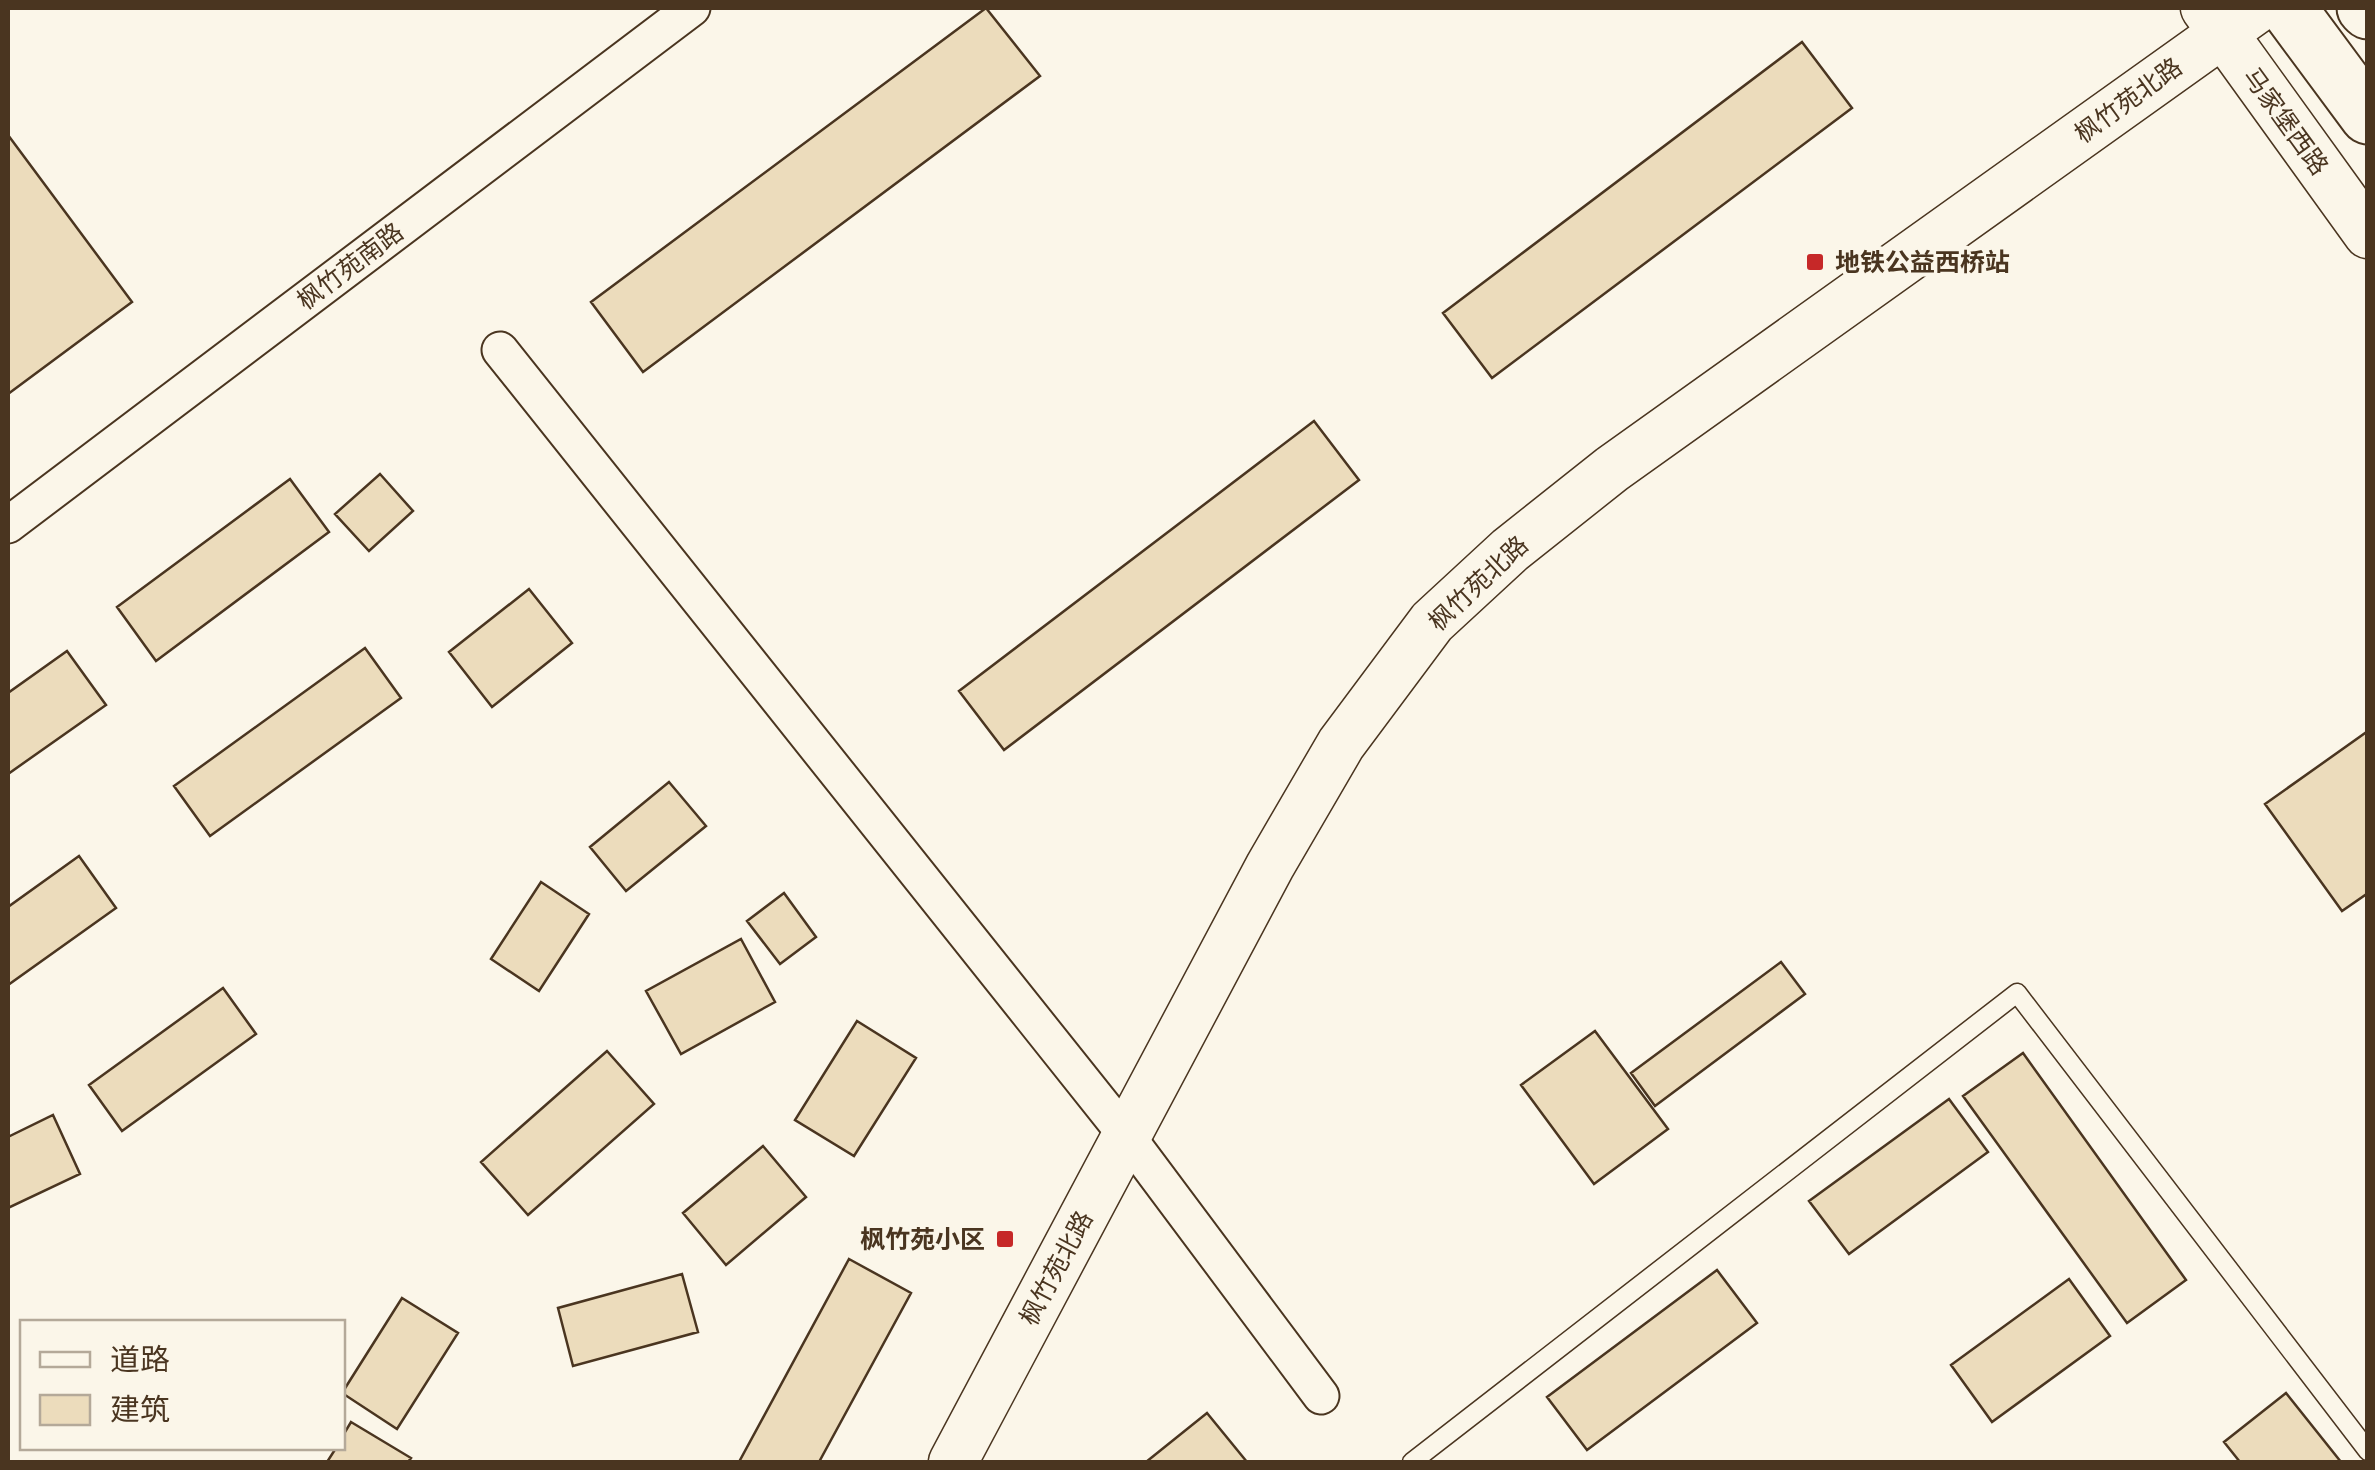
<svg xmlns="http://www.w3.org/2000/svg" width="2375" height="1470" viewBox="0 0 2375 1470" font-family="'Open Sans','Noto Sans SC',sans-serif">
  <rect width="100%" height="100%" fill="#fbf6e9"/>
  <path fill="#ecdcbc" stroke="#4a3520" stroke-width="2.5" d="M986,8l54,68 -397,296 -52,-70z
    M1802,42l50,66 -360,270 -49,-65z
    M8,135l124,167 -124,92z
    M1314,421l45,59 -355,270 -45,-59z
    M380,474l33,37 -44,40 -34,-37z
    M290,479l39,53 -173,129 -39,-54z
    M529,589l43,54 -80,64 -43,-55z
    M365,648l36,50 -191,138 -36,-50z
    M67,651l39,54 -98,69v-81z
    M2368,731v162l-26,18 -77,-107z
    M669,782l37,44 -80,65 -36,-44z
    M79,856l37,52 -108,77v-78z
    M541,882l48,32 -50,77 -48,-32z
    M784,893l32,44 -36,27 -33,-43z
    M741,939l34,63 -94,52 -35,-63z
    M1781,962l24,32 -150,112 -24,-33z
    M223,988l33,46 -134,97 -33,-46z
    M857,1021l59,37 -62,98 -59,-36z
    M1595,1031l73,98 -74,55 -73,-99z
    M607,1051l47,53 -126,111 -47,-53z
    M2023,1053l163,227 -59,43 -164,-227z
    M1949,1099l39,53 -139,102 -40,-53z
    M53,1115l27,59 -72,34v-71z
    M763,1146l43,51 -80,68 -43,-52z
    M849,1259l62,34 -92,169h-80z
    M1717,1270l40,53 -170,127 -40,-53z
    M682,1274l16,58 -125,34 -15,-58z
    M2069,1279l41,57 -118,86 -41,-57z
    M402,1298l56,35 -61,96 -55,-36z
    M2286,1393l55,69h-101l-16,-20z
    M1207,1413l40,49h-101z
    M351,1422l60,36 -3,4h-81l9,-14h6v-11z"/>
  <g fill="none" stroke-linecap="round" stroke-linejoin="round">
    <g stroke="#4a3520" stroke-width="21">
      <path id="lane" d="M1412,1462l605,-469 351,458"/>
    </g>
    <g stroke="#4a3520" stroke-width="39">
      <path id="street" d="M500,350l626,785 195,261
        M8,525l684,-517"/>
    </g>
    <g stroke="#4a3520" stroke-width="51">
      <path id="secondary" d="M2205,8l163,226
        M953,1462l317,-596 71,-122 91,-122 78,-72 102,-81 646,-461"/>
    </g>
    <g stroke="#4a3520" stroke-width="59">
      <path id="primary" d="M2288,8l80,108
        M2365,8l3,3"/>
    </g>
    <use href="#lane" stroke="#fbf6e9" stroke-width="18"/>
    <use href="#street" stroke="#fbf6e9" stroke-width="35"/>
    <use href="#secondary" stroke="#fbf6e9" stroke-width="48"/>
    <use href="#primary" stroke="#fbf6e9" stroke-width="55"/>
  </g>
  <g fill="#c62828" stroke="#fbf6e9" stroke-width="4">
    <rect x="1805" y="252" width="20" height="20" rx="5"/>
    <rect x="995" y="1229" width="20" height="20" rx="5"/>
  </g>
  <g text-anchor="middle" stroke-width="8" stroke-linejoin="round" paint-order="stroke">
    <g font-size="25" fill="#4a3520" stroke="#fbf6e9">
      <text transform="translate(2128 100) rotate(-36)" y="9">枫竹苑北路</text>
      <text transform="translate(2286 121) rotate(54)" y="9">马家堡西路</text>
      <text transform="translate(350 266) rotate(-37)" y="9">枫竹苑南路</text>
      <text transform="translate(1478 583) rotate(-43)" y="9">枫竹苑北路</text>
      <text transform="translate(1056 1268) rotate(-62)" y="9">枫竹苑北路</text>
    </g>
    <g font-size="25" font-weight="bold" fill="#4a3520" stroke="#fbf6e9" text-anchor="start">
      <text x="1835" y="271">地铁公益西桥站</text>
      <text x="985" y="1248" text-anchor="end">枫竹苑小区</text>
    </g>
  </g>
  <rect width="2375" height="1470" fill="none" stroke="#4a3520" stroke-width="20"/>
  <rect x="20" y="1320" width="325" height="130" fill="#fbf6e9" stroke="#b4a999" stroke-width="2.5"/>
  <rect x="40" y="1352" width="50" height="15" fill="#fbf6e9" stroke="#b4a999" stroke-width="2.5"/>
  <text x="110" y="1370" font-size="30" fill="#4a3520">道路</text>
  <rect x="40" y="1395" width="50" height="30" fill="#ecdcbc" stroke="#b4a999" stroke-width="2.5"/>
  <text x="110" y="1420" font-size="30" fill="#4a3520">建筑</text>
</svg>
